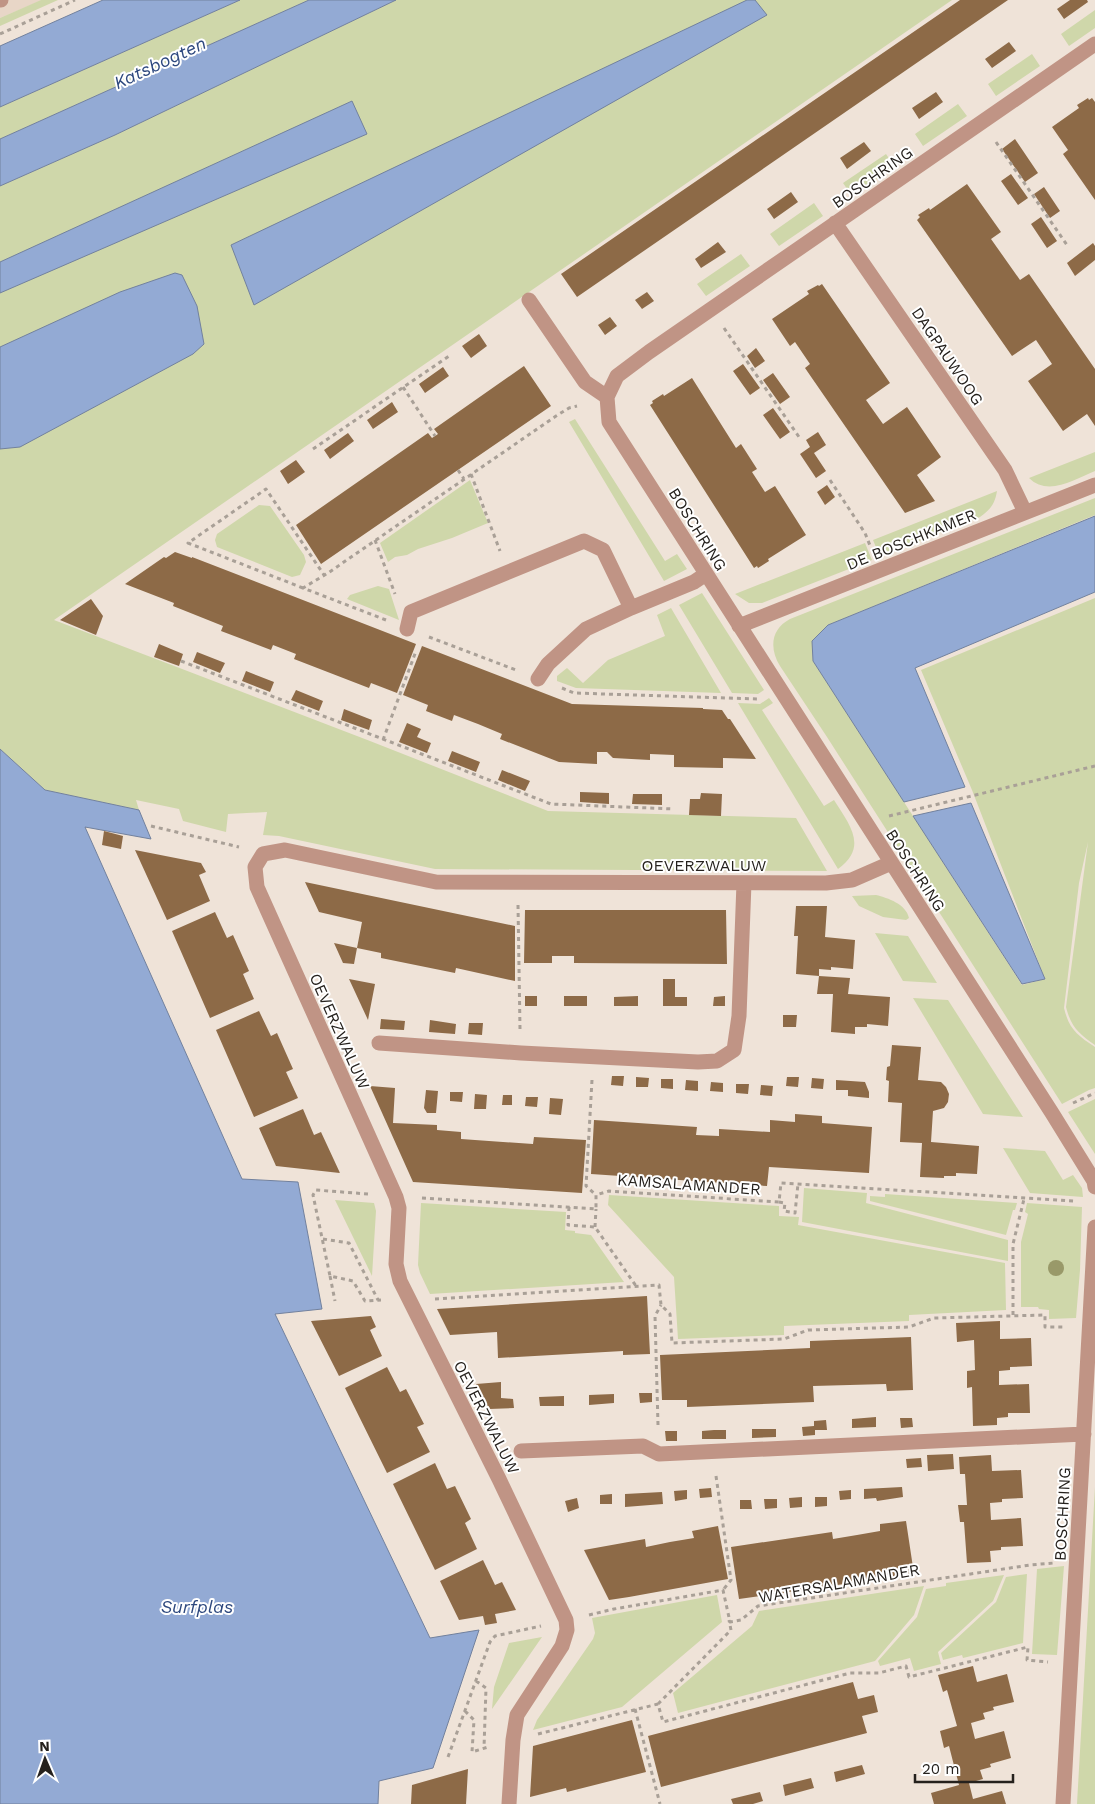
<svg xmlns="http://www.w3.org/2000/svg" width="1095" height="1804" viewBox="0 0 1095 1804" font-family="'Work Sans',sans-serif">
  <rect width="100%" height="100%" fill="#efe3d8"/>
  <path fill="#e8d6c7" d="M0,0h42l-42,18z"/>
  <path fill="#cfd7aa" d="M41,0h17l-58,26v-8z
    M240,0h69l-309,139v-32z
    M396,0h556l-898,620 316,121 178,70 248,7 31,53 -392,-2 -156,-33 -16,-1 4,-23 -39,2 -2,18 -43,-11 -4,-12 -43,-9 3,10 -94,-20 -45,-41v-563l115,-51z
    M1095,10v18l-26,18 -8,-12z
    M1032,54l8,12 -44,30 -8,-12z
    M958,104l9,12 -44,30 -8,-12z
    M886,154l8,12 -42,30 -9,-13z
    M814,203l9,13 -44,30 -9,-12z
    M741,254l9,12 -44,30 -9,-12z
    M575,419l90,142 12,-7 10,15 -23,12 -95,-159z
    M1095,452v19c-20,8 -47,26 -66,7z
    M470,480l18,43 -36,15 -34,11 -11,6 -12,2 -7,5 -8,-19z
    M997,491c-2,13 -7,19 -17,26l-100,40 -7,-17z
    M1095,498v17l-267,110 -16,16 1,20 209,324 23,-6 -73,-189 -51,-120 174,-72v447c-16,-11 -24,-18 -29,-38l22,-165 -9,41 -15,125c5,21 13,27 31,39v41l-6,2 -27,14 -235,-367 -47,-71c-11,-18 -9,-37 10,-47z
    M259,505l11,1 34,49 2,7 -6,13 -8,2 -75,-30 -2,-7 2,-6z
    M865,543l7,17 -110,43h-13l-14,-9z
    M378,586l11,3 10,31 -52,-21 3,-4z
    M702,593l62,97 -6,4 -26,-1 -53,-88z
    M671,608l50,85 -145,-5 -19,-7v-5l10,-8 16,15 25,-23 57,-24 -8,-21z
    M769,698l4,5 -11,7 62,96 10,-6c15,24 35,47 4,69l-100,-166 22,1z
    M876,895c12,3 30,9 33,23l-3,2 -23,-3 -24,-11 -7,-10z
    M875,933l33,3 29,47 -34,-2z
    M913,998l35,2 75,117 -40,-3z
    M1095,1099v55l-27,-42z
    M1003,1148l42,3 18,29 10,-5 9,13 1,9 -53,-4z
    M804,1188l63,5 -1,10 142,37v21l-206,-39z
    M885,1194l132,9 -2,7h-2l-7,25 -136,-34v-5l15,1z
    M609,1195l170,11v10l20,1 -1,8 207,38 1,47 -97,5v6l-125,5v9l-106,4 -4,-62 -66,-72z
    M335,1200l39,3 2,8 -4,65z
    M421,1203l145,9 -1,18 10,1v2l16,2 33,47 -194,12 -10,-21 -2,-8z
    M1027,1203l55,4 -2,63 -4,48 -27,1v-9l-10,-1 -1,-2h-17v-65l7,-28 -3,-2z
    M1095,1487v317h-18z
    M1064,1566l-7,89 -25,-1 5,-85z
    M1027,1574l-4,69 -60,15 -1,-3 -19,5 -2,-7 55,-51 10,-25z
    M1004,1575l-11,26 -55,51 3,12 -27,7 -4,-13 -30,8 -2,-5 39,-44 9,-28 20,-3v-3z
    M924,1586l-10,29 -39,46 -197,52 -5,-20 79,-67 7,-15z
    M717,1595l5,27 -100,85 -89,23 4,-10 56,-81 2,-6 -3,-15z
    M542,1637l-50,72 2,-22 15,-44z"/>
  <path fill="#93aad4" stroke="#72819d" d="M103,0h137l-240,107v-61z
    M309,0h87l-281,135 -115,51v-47z
    M747,0h8l12,15 -513,290 -23,-60z
    M352,101l15,33 -367,159v-31z
    M175,273l7,2 15,31 7,38 -11,10 -173,93 -20,2v-102l120,-55z
    M1095,516v76l-180,76 50,119 -61,15 -91,-141 -1,-20 16,-16z
    M0,749l45,41 94,20 12,29 -66,-12 157,352 56,3 24,127 -47,5 155,324 49,-8 -46,138 -54,13 -1,23h-378z
    M971,803l74,176 -23,5 -109,-168z"/>
  <path fill="#8d6a47" d="M960,0h48l-431,297 -16,-23z
    M1070,0h17l1,2 -24,17 -7,-10z
    M1009,42l7,9 -24,17 -7,-9z
    M936,92l7,10 -24,17 -7,-11z
    M1088,98l1,2 3,-2 3,4v98l-32,-46 5,-4 -16,-23 27,-19 -2,-3z
    M1015,139l23,34 -13,9 -23,-33z
    M864,142l7,9 -24,18 -7,-11z
    M1011,174l17,24 -10,7 -17,-24z
    M967,184l34,48 -10,7 29,41 9,-6 66,95v57l-8,-12 -24,17 -35,-50 24,-17 -16,-24 -24,16 -95,-136 3,-3 -2,-2 11,-7 1,2z
    M1044,187l16,24 -10,7 -16,-24z
    M791,192l7,10 -24,17 -7,-10z
    M1041,217l16,24 -10,7 -16,-24z
    M718,242l8,10 -25,16 -6,-9z
    M1093,243l2,3v14l-20,16 -8,-13z
    M822,284l68,99 -24,17 17,24 24,-17 34,50 -24,18 18,26 -30,12 -100,-145 5,-4 -15,-22 -5,4 -18,-27 37,-25 -2,-3 11,-6 1,1z
    M647,292l7,9 -12,8 -7,-9z
    M610,317l7,9 -12,9 -7,-10z
    M479,334l8,12 -16,12 -9,-12z
    M756,348l9,13 -10,7 -8,-12z
    M743,364l17,24 -10,7 -17,-24z
    M524,366l27,40 -230,158 -25,-39 132,-92 4,5 6,-4 -4,-5z
    M443,367l6,9 -24,17 -6,-9z
    M773,373l17,24 -10,7 -17,-24z
    M692,378l44,70 5,-4 16,25 -5,3 13,20 10,-6 31,49 -38,24 1,2 -11,7 -1,-2 -3,2 -104,-163 3,-2 -1,-2 11,-7 1,2z
    M392,402l6,10 -25,17 -6,-9z
    M773,408l17,24 -10,7 -17,-24z
    M818,432l8,13 -12,8 12,18 -10,7 -16,-24 10,-7 -4,-7z
    M348,433l6,8 -24,18 -6,-9z
    M296,460l9,12 -17,12 -8,-13z
    M827,485l8,12 -10,8 -8,-13z
    M175,552l17,6v-1l224,87 -19,49 -26,-10 -2,5 -75,-29 2,-5 -23,-9 -2,5 -50,-19 2,-5 -50,-20 1,-3 -49,-19 39,-27 2,1z
    M91,599l12,17 -7,19 -36,-15z
    M159,644l24,10 -4,12 -25,-9z
    M422,646l150,58 131,4v1l19,1 6,9h2l26,40 -33,-1v10l-49,-1v-12l-24,-1v6l-37,-2 -6,-6h-10v12l-38,-2 -59,-23 2,-5 -24,-10 -24,-9 -2,6 -26,-10 2,-6 -25,-10z
    M197,652l28,11 -5,10 -27,-11z
    M246,671l28,11 -4,10 -28,-11z
    M296,690l27,11 -4,10 -28,-11z
    M344,709l28,11 -3,10 -28,-10z
    M407,723l14,6 -4,8 14,6 -4,10 -28,-11z
    M452,751l28,11 -4,10 -28,-11z
    M502,770l28,11 -5,10 -27,-11z
    M580,792l29,1v11l-29,-2z
    M701,793l21,1 -1,22 -32,-1 1,-16h10z
    M633,794h29v11l-30,-1z
    M104,831l19,5 -2,13 -19,-4z
    M135,850l66,13 5,9 -7,3 11,26 -43,19z
    M305,882l210,44v55l-59,-13 -1,5 -74,-15v-5l-24,-5 5,-26 -43,-10z
    M796,906h31l-2,31 30,3 -2,29 -22,-2v3l-12,-1v7l31,2 -2,16 42,3 -2,29 -21,-2v3h-12v7l-24,-2 2,-38h-16l2,-18 -23,-2 2,-38h-4z
    M525,910h201l1,54 -153,-1v-7h-22v7h-28z
    M215,912l12,26 6,-3 16,36 -6,3 11,25 -44,19 -38,-87z
    M334,943l23,5 -3,16 -11,-1z
    M349,979l26,5 -7,36z
    M663,979h12v18h12v9h-24z
    M525,996h12v10h-12z
    M564,996h23v10h-23z
    M638,996v10h-24v-9z
    M725,996v10h-12l1,-9z
    M259,1011l12,25 6,-3 16,36 -7,3 12,26 -44,19 -38,-87z
    M783,1015h14l-1,12h-13z
    M381,1019l24,2 -1,9 -24,-1z
    M430,1020l26,4 -1,10 -26,-2z
    M469,1023h14l-1,12 -14,-1z
    M892,1045l29,2 -3,33 23,2 5,5 3,7 -1,8 -4,6 -11,3 -2,31 48,4 -2,28 -21,-1v3h-12v2l-24,-1 2,-34 -22,-1 2,-39 -14,-1 1,-21 -3,-1 1,-13 3,-1z
    M612,1076h12l-1,10 -12,-1z
    M636,1077l13,1 -1,9h-12z
    M787,1077h12l-1,10 -12,-1z
    M812,1078l12,1 -1,10 -12,-1z
    M661,1079h12v10l-12,-1z
    M686,1080l12,1v10l-13,-1z
    M836,1080l29,2 4,10v6l-21,-2v-6h-12z
    M711,1082l12,1v9l-13,-1z
    M736,1084h13l-1,10 -12,-1z
    M761,1085l12,1 -1,10 -12,-1z
    M370,1086l25,2 -2,35 44,2v5l24,2v7l72,5 1,-7 52,3 -4,53 -169,-11z
    M426,1090l12,1 -2,22h-9l-3,-5z
    M450,1092h13l-1,10 -12,-1z
    M475,1094l12,1 -1,14h-12z
    M503,1095h9v10h-10z
    M526,1097h12l-1,10 -12,-1z
    M550,1098l13,1 -2,16 -12,-1z
    M303,1109l11,26 7,-3 19,41 -64,-7 -17,-38z
    M795,1114l27,2v7l50,4 -3,46 -100,-6 -2,19 -176,-12 3,-54 103,7 -1,8 23,1v-7l51,3v-12l25,2z
    M647,1296l3,58 -27,1v-4l-125,7 -1,-26 -47,3 -13,-26z
    M371,1316l5,11 -6,3 12,26 -43,20 -28,-55z
    M1000,1321v18l31,-1 1,28 -22,1v3l-11,1v14l30,-1 1,29h-22v4l-11,1v7l-24,1 -1,-39 -5,1v-17l8,-1 -1,-30 -17,2 -1,-19z
    M911,1337l2,53 -26,1 -1,-7 -73,2 1,16 -127,5v-7h-25l-2,-45 150,-7v-7z
    M387,1367l13,25 6,-3 18,35 -7,3 13,25 -43,21 -42,-85z
    M501,1382v16l12,1 1,9 -25,1 -13,-25z
    M639,1393h13v9l-12,1z
    M614,1394v9l-25,2v-10z
    M564,1396v10h-24l-1,-9z
    M876,1417v10l-24,1v-9z
    M900,1418h12l1,9 -12,1z
    M826,1420l1,10h-12v5l-12,1 -1,-9 12,-1v-5z
    M752,1429h24v8l-24,1z
    M714,1430h12v9h-24v-8z
    M665,1431h12v10h-11z
    M953,1454l1,15 -26,2 -1,-16z
    M991,1455l1,16 29,-1 2,28 -21,1v3l-12,1 1,17 30,-2 2,28 -22,1v3l-11,1 1,11 -24,1 -3,-41h-4l-2,-17h9l-2,-31h-5l-1,-17z
    M921,1458l1,9 -15,1 -1,-9z
    M435,1463l12,26 8,-3 16,33 -6,4 12,26 -42,21 -42,-86z
    M902,1487l1,10 -26,4 -1,-3 -12,1v-10z
    M711,1488l1,9 -12,1 -1,-9z
    M687,1490v9l-12,2 -1,-10z
    M851,1490v9l-11,1 -1,-9z
    M662,1492l1,12 -38,3v-13z
    M612,1494v10h-12v-9z
    M802,1497v10l-12,1 -1,-10z
    M815,1497h12v9l-12,1z
    M577,1498l2,10 -11,4 -3,-11z
    M764,1499h13v9l-12,1z
    M740,1500h11l1,9h-12z
    M906,1521l8,53 -175,25 -8,-52 101,-15 1,7 24,-4 23,-4v-7z
    M718,1526l10,53 -99,18 -20,3 -25,-50 61,-11 1,8 24,-5 24,-4 -2,-7z
    M483,1560l12,25 7,-3 14,28 -21,4 2,9 -12,2 -2,-9 -24,4 -19,-39z
    M973,1666l4,16 30,-8 7,28 -21,5 1,3 -11,3 2,6 -14,4 4,16 29,-8 7,27 -21,6 1,3 -11,3 3,9 -14,4 4,16 29,-8 4,13h-72l-3,-11 28,-8 -10,-39 -5,2 -4,-17 17,-5 -10,-36 -4,2 -5,-17z
    M853,1682l5,17 16,-4 4,17 -16,4 5,17 -206,54 -13,-51z
    M632,1720l14,52 -79,20 -1,-4 -36,9 3,-51z
    M862,1765l3,9 -29,8 -2,-10z
    M468,1769l-2,35h-55l1,-19z
    M811,1778l3,10 -29,8 -2,-11z
    M760,1792l3,9 -10,3h-20l-2,-5z"/>
  <g fill="none" stroke-linecap="round" stroke-linejoin="round">
    <path stroke="#a9a097" stroke-width="3" stroke-dasharray="4 4" stroke-linecap="butt" d="M0,34l75,-34
      M996,142l71,103
      M724,328l75,109
      M403,387l32,49
      M313,449l136,-93
      M458,470l6,9
      M471,474l29,77
      M830,480l35,53 6,15
      M375,540l20,54
      M303,588l-115,-45 78,-54 58,86
      M386,620l-83,-32 25,-15 228,-157 13,-8 8,-2
      M429,637l87,33
      M181,661l370,143 123,5
      M562,688l12,5 183,6
      M383,740l33,-89
      M889,816l206,-50
      M151,826l88,21
      M518,905l2,124
      M592,1080l-6,106 10,9
      M1073,1103l22,-10
      M368,1194l-52,-4 -3,5 17,81 23,5 12,20 16,-1
      M422,1198l174,11v-14l13,-4 170,11 2,-19 293,18
      M779,1202l6,1 -1,8 11,2 3,-29
      M569,1207l-1,18 27,2 41,59
      M595,1227l1,-18
      M323,1239l26,4 29,57
      M330,1276l5,25
      M435,1299l224,-14 2,20 9,9 2,29 112,-4 24,-9 101,-3 25,-9 111,-3v12h20
      M1013,1315v-71l11,-45
      M658,1425l-3,-109 6,-11
      M716,1476l15,104 -8,10
      M589,1615l25,-6 109,-19 7,32 11,-2 17,-14 272,-41 24,-2
      M476,1681l10,7 -2,60
      M658,1704l73,-74 -2,-10
      M635,1709l25,95
      M465,1711l9,9 -2,32 16,-5
      M538,1734l120,-30 5,18 187,-49h29l27,-7 3,11 119,-30 -1,13 21,2
      M448,1757l42,-115 5,-6 46,-10"/>
    <path stroke="#c09485" stroke-width="15" d="M0,0h1
      M1095,44l-446,308 -32,24 -10,21 2,25 443,691 42,68 1,6
      M835,223l170,247 20,42
      M529,300l56,82 22,15
      M739,626l356,-141
      M407,629l4,-17 173,-71 19,9 28,58
      M538,679l10,-15 38,-35 45,-21 63,-26 12,-8
      M379,1043l142,10 177,9 19,-1 17,-11 5,-34 5,-133
      M521,1451l122,-5 16,8 425,-20
      M509,1804l4,-64 4,-25 45,-69 5,-16 -1,-10 -67,-141 -99,-198 -4,-17 3,-56 -3,-11 -139,-310 -2,-20 8,-13 22,-4 151,32 390,1 26,-3 39,-17
      M1063,1804l32,-577"/>
  </g>
  <circle fill="#999969" cx="1056" cy="1268" r="8"/>
  <g text-anchor="middle" stroke-width="4" stroke-linejoin="round" paint-order="stroke">
    <g font-size="16" fill="#25211d" stroke="#fff">
      <text transform="translate(872 177) rotate(-35)" y="6">BOSCHRING</text>
      <text transform="translate(948 356) rotate(56)" y="6">DAGPAUWOOG</text>
      <text transform="translate(698 529) rotate(58)" y="6">BOSCHRING</text>
      <text transform="translate(911 539) rotate(-22)" y="6">DE BOSCHKAMER</text>
      <text x="704" y="871">OEVERZWALUW</text>
      <text transform="translate(916 870) rotate(57)" y="6">BOSCHRING</text>
      <text transform="translate(340 1031) rotate(66)" y="6">OEVERZWALUW</text>
      <text transform="translate(689 1184) rotate(4)" y="6">KAMSALAMANDER</text>
      <text transform="translate(487 1417) rotate(63)" y="6">OEVERZWALUW</text>
      <text transform="translate(1062 1514) rotate(-87)" y="6">BOSCHRING</text>
      <text transform="translate(839 1583) rotate(-10)" y="6">WATERSALAMANDER</text>
    </g>
    <g font-size="18" font-style="italic" fill="#2d487e" stroke="#fff">
      <text transform="translate(160 63) rotate(-25)" y="6">Katsbogten</text>
      <text x="197" y="1613">Surfplas</text>
    </g>
  </g>
  <g transform="translate(45 1759) rotate(358)" stroke="#ffffff" stroke-width="4" paint-order="stroke">
  <path d="M0-4L9 19L0 12L-9 19Z" fill="#25211d"/>
  <text y="-8" font-size="14" font-weight="bold" text-anchor="middle" fill="#25211d">N</text>
  </g>
  <path d="M915 1774v8h98v-8" fill="none" stroke="#25211d" stroke-width="2.5"/>
  <text x="922" y="1774" font-size="15" fill="#25211d" stroke="#ffffff" stroke-width="4" paint-order="stroke">20 m</text>
</svg>
